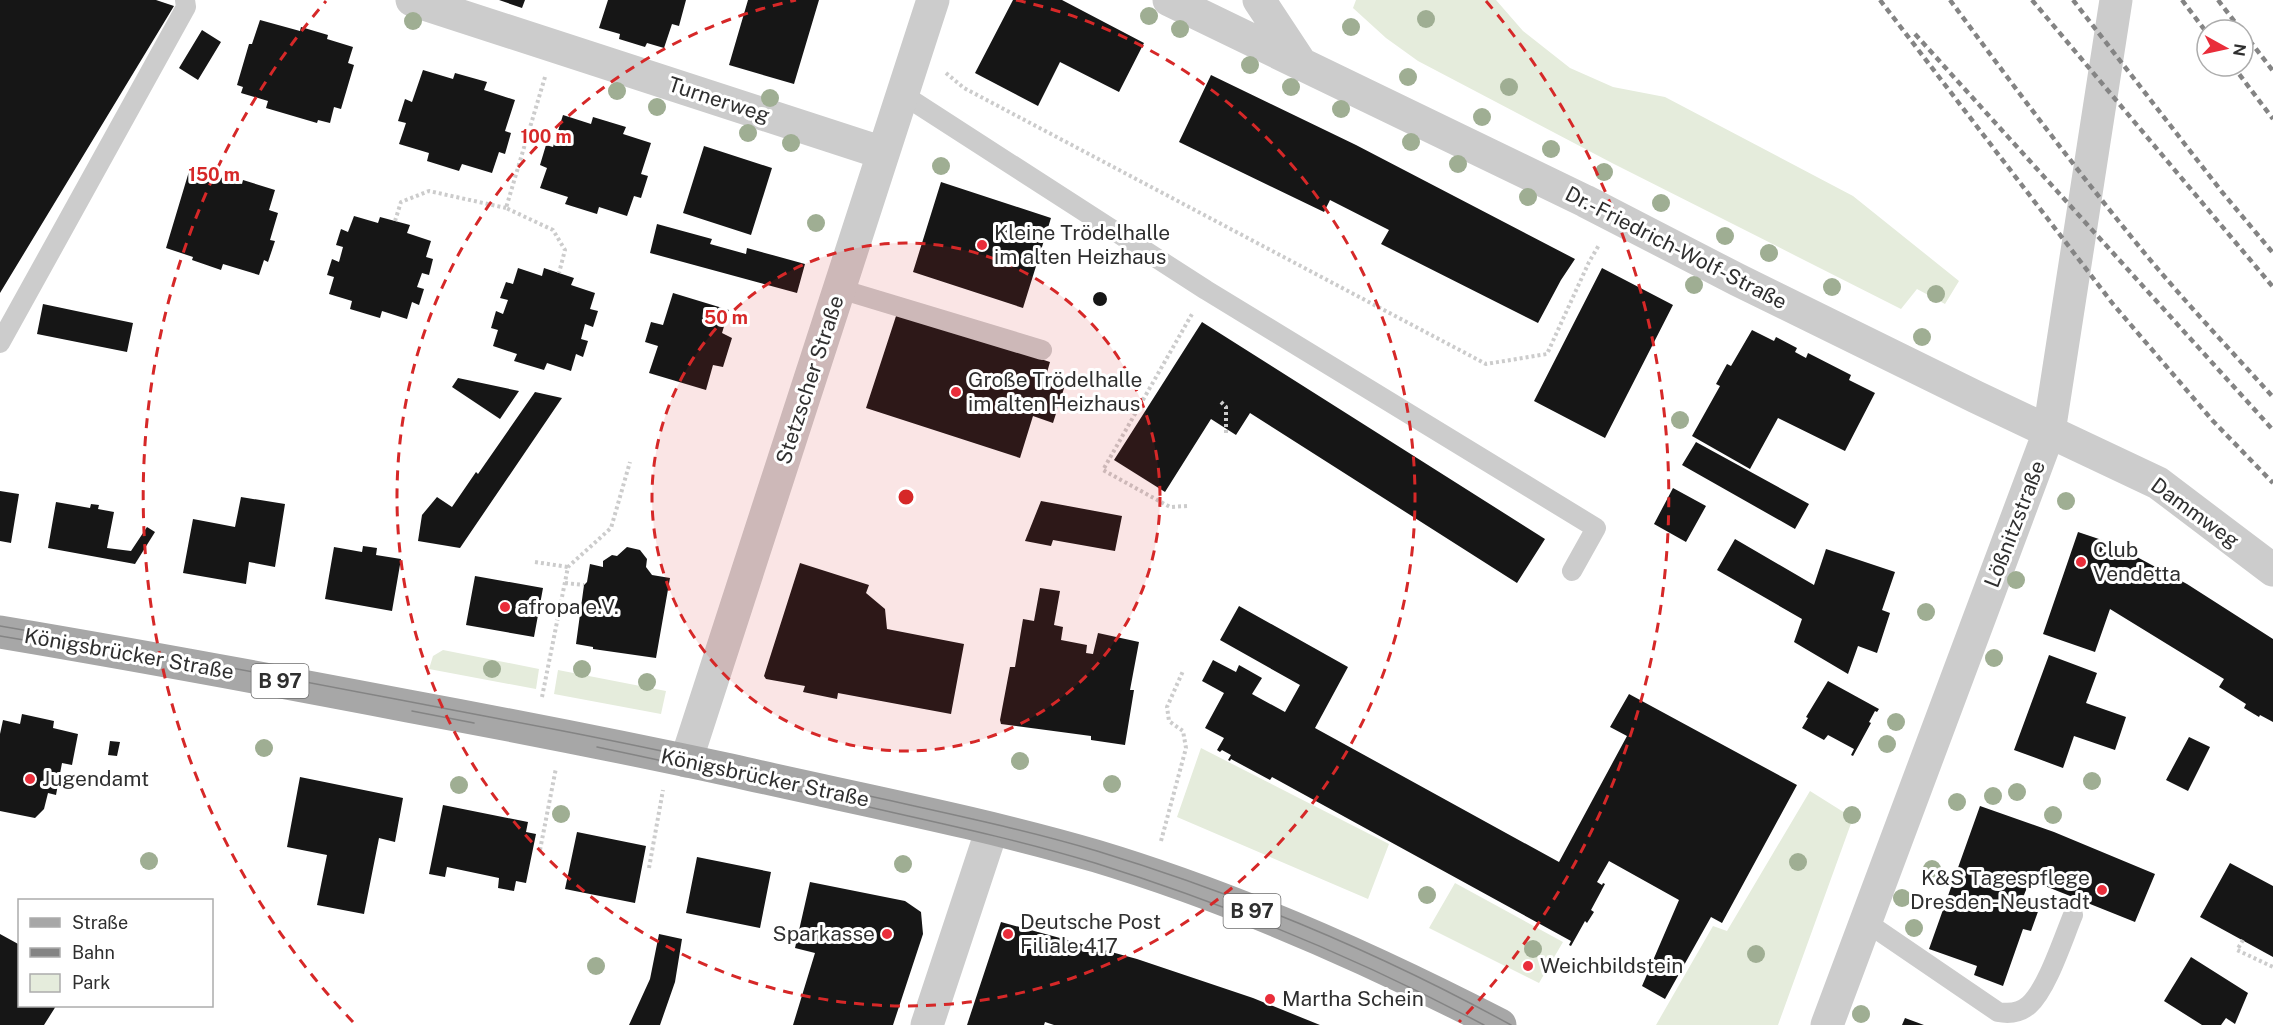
<svg xmlns="http://www.w3.org/2000/svg" width="2273" height="1025" viewBox="0 0 2273 1025" font-family="'Public Sans',sans-serif">
  <rect width="100%" height="100%" fill="#fff"/>
  <path fill="#e5ecdc" d="M1356,0h140l27,31 47,37 43,19 52,10 188,99 106,85 -14,23 -28,-15 -16,20 -289,-146 -194,-102 -32,-23 -33,-30z
    M443,650l96,19 -3,20 -107,-20 4,-13z
    M558,670l108,21 -5,23 -107,-20z
    M1201,748l188,96 -21,55 -191,-82z
    M1810,791l43,27 -75,207h-122l57,-99 14,5z
    M1455,883l108,59 -24,41 -110,-55z"/>
  <path fill="#161616" d="M0,0h156l18,6 -174,287z
    M499,0h26l-3,8z
    M608,0h78l-7,26 -7,-2 -8,24 -17,-5 -2,4 -26,-8 1,-5 -21,-6z
    M748,0h71l-25,84 -65,-19z
    M1013,0h49l82,43 -25,49 -59,-30 -22,44 -63,-33z
    M260,20l40,11 1,-4 27,8 -1,4 26,8 -5,16 6,2 -13,44 -7,-2 -4,16 -12,-3 -1,3 -51,-15 2,-7 -27,-8 2,-6 -6,-2 12,-41h3z
    M202,30l19,12 -23,38 -19,-12z
    M423,70l30,9 2,-6 32,9 -3,8 31,10 -10,31 6,2 -6,21 -6,-2 -7,21 -30,-9 -3,7 -32,-10 2,-8 -30,-9 7,-21 -8,-2 7,-22 7,3z
    M1211,75l145,70 219,114 -14,21 -23,43 -157,-79 8,-14 -59,-30 -6,12 -145,-70z
    M563,115l28,9 2,-7 33,10 -3,7 28,9 -10,31 7,2 -7,22 -7,-2 -7,20 -28,-9 -2,7 -32,-10 3,-7 -28,-9 7,-20 -7,-3 6,-20 7,2z
    M704,146l68,22 -21,67 -68,-22z
    M190,168l52,16 1,-4 32,10 -6,20 9,3 -8,27 5,1 -7,21 -4,-2 -5,15 -36,-11 -2,6 -29,-10 1,-3 -27,-9z
    M941,182l110,36 -28,90 -110,-36z
    M354,216l24,7 2,-6 30,8 -3,8 24,8 -5,16 7,2 -4,16 -7,-2 -5,14 7,2 -5,16 -7,-3 -5,17 -25,-8 -2,7 -30,-9 2,-8 -23,-7 5,-17 -7,-2 5,-16 7,3 4,-15 -7,-2 5,-16 7,3z
    M657,224l55,15 -2,5 36,10 1,-6 58,16 -8,29 -147,-40z
    M518,268l24,8 2,-8 30,10 -3,7 24,8 -5,16 8,2 -5,16 -8,-3 -4,15 7,2 -5,16 -7,-3 -5,17 -24,-8 -3,7 -30,-9 3,-7 -24,-8 5,-16 -7,-2 5,-17 7,3 5,-14 -8,-2 6,-16 7,2z
    M1602,268l71,37 -68,133 -71,-37z
    M1093 299a7 7 0 1 1 14 0a7 7 0 1 1-14 0Z
    M673,293l56,17 -7,23 10,5 -9,29 -10,-2 -7,25 -57,-17 9,-27 -13,-4 6,-20 12,3z
    M43,304l90,19 -6,29 -90,-18z
    M897,313l153,49 -4,14 20,6 -13,41 -20,-7 -13,42 -154,-50z
    M1202,322l343,217 -28,44 -267,-170 -14,22 -25,-16 -46,73 -51,-32z
    M1752,330l22,11 2,-4 21,11 -2,4 11,6 2,-5 43,22 -2,5 26,13 -30,58 -67,-33 -28,51 -58,-33 28,-50 -4,-2 11,-20 4,2z
    M458,378l61,13 -19,28 -48,-32z
    M535,392l27,6 -102,150 -42,-7 4,-26 15,-18 15,10 24,-35 2,2z
    M1696,442l113,62 -14,25 -113,-64z
    M1673,488l33,18 -20,36 -32,-18z
    M0,491l19,3 -8,49 -11,-2z
    M241,497l44,7 -10,63 -26,-5 -3,22 -63,-11 10,-54 42,8z
    M1041,501l81,15 -7,35 -62,-11 -2,6 -26,-5z
    M56,502l34,6 1,-4 8,1 -1,4 16,3 -7,36 24,3 16,-24 8,5 -20,32 -87,-16z
    M2078,532l33,11 76,41 86,55v83l-13,-7 -1,2 -15,-9 2,-4 -27,-17 5,-8 -114,-70 -15,43 -52,-18z
    M1735,539l79,46 12,-36 69,23 -13,38 8,3 -13,40 -19,-7 -10,28 -54,-32 8,-23 -85,-49z
    M363,546l14,2 -1,7 25,4 -9,52 -67,-12 9,-52 28,5z
    M627,547l13,3 7,9 -1,8 6,8 18,3 -14,80 -63,-9v-2l-17,-3 8,-59 3,-3 3,-18 13,3v-6l9,-6 5,1z
    M800,563l69,22 -3,8 19,16 2,20 77,15 -13,70 -113,-21 -1,6 -34,-7 2,-6 -39,-7 -2,-3z
    M475,576l68,12 -9,49 -68,-12z
    M1040,588l20,3 -6,34 9,2 -2,13 26,5 -1,8 7,1 5,-21 41,9 -9,48h4l-9,55 -34,-5v-4l-90,-12 -1,-4 10,-53h5l8,-48 11,2z
    M1239,606l109,61 -33,61 244,134 68,-126 -17,-9 19,-33 168,91 -75,138 -11,-6 -46,82 -23,-13 37,-86 -70,-39 -12,21 5,3 1,-2 2,1 -14,26 3,2 -7,11 -2,-2 -14,25 -2,-1 2,-4 -299,-164 -2,3 -39,-21 -1,2 -2,-1 3,-5 -9,-5 -2,2 -3,-2 7,-12 -19,-10 19,-35 -22,-12 11,-21 23,12 3,-7 23,13 -10,16 33,18 15,-27 -80,-45z
    M2049,655l48,18 -11,30 40,14 -11,33 -41,-14 -11,32 -49,-18z
    M1828,681l51,28 -2,3 -2,-1 -6,11 2,1 -18,33 -2,-1 3,-6 -26,-14 -4,5 -22,-12 6,-10 -2,-1z
    M22,714l32,7 -1,7 25,6 -6,31 -10,-2 -6,32 -8,-2 -4,16 -9,9 -35,-7v-77l3,-14 17,4z
    M2189,737l21,10 -22,44 -22,-11z
    M110,741l10,1 -3,14 -9,-1z
    M300,777l103,21 -8,44 -16,-4 -15,76 -47,-9 10,-50 -40,-8z
    M443,805l85,17 -2,10 10,2 -10,49 -10,-2 -2,10 -16,-3 1,-10 -52,-11 -2,10 -16,-3z
    M1980,806l74,26 101,42 -20,48 -105,-42 -8,20 18,6 -9,25 -8,-2 -20,57 -29,-11 3,-9 -48,-17z
    M577,832l69,14 -11,57 -70,-14z
    M697,857l74,15 -11,56 -74,-15z
    M2230,863l43,23v71l-73,-40z
    M810,882l95,19 16,11 2,22 -30,91h-100l22,-72 -20,-5z
    M1001,922l136,37 116,39 67,27h-266l-9,-3 -1,3h-77z
    M0,934l20,11v61h36l-12,19h-44z
    M659,934l23,5 -7,43 -15,43h-31l21,-46z
    M2191,957l57,36 -13,31 -9,-6 -5,7h-19l-38,-24z
    M1905,1018l19,7h-22z"/>
  <g fill="none" stroke-linecap="round" stroke-linejoin="round">
    <path stroke="#ccc" stroke-width="4" stroke-dasharray="3 3" stroke-linecap="butt" d="M946,73l18,15 522,276 61,-10 42,-92 10,-17
      M545,77l-39,131 47,22 12,20 -6,23
      M395,221l6,-19 28,-11 77,17
      M1221,402l5,5v27
      M1187,506l-17,1 -67,-37 89,-156
      M535,562l33,5
      M565,583l19,2
      M542,697l26,-130 43,-39 19,-66
      M1161,841l25,-93 -3,-17 -14,-10 -2,-14 16,-36
      M540,850l16,-82
      M649,868l14,-78
      M2243,940l-6,10 36,17"/>
    <path stroke="#ccc" stroke-width="20" d="M902,94l304,196 390,238 -24,43
      M840,289l202,61
      M0,343l186,-336 -1,-7
      M1866,922l132,90c11,2 22,1 31,-7 18,-16 34,-66 44,-90"/>
    <path stroke="#ccc" stroke-width="33" d="M412,0l471,153
      M1169,0l416,201 153,79 238,117 182,86 115,87
      M1259,0l43,65
      M686,761l247,-761
      M927,1025l65,-196
      M1827,1025l222,-593 67,-432"/>
    <path stroke="#a7a7a7" stroke-width="33" d="M0,632c137,23 272,48 408,74 108,20 215,41 322,64 122,28 246,51 366,86 140,42 274,102 404,169"/>
    <path stroke="#848484" stroke-width="1.5" d="M0,626c187,32 372,69 558,104 109,21 217,45 325,69 71,16 144,31 214,52 144,44 283,102 414,174
      M0,636l144,24
      M412,711l62,12
      M597,747c100,21 199,43 298,66 67,15 134,30 200,50 134,42 265,96 389,162"/>
    <path stroke="#848484" stroke-width="4.5" stroke-dasharray="6 4.5" stroke-linecap="butt" d="M1880,0l233,304 100,117 60,62
      M1950,0c57,77 114,154 175,229 46,58 98,113 148,168
      M2032,0l241,287
      M2073,0l149,192 51,61
      M2182,0l25,33
      M2218,0l23,30
      M2243,32l30,39
      M1915,34l358,396
      M2233,66l40,53"/>
  </g>
  <g fill="#9fae93">
    <circle cx="1149" cy="16" r="9"/>
    <circle cx="1426" cy="19" r="9"/>
    <circle cx="413" cy="21" r="9"/>
    <circle cx="1351" cy="27" r="9"/>
    <circle cx="1180" cy="29" r="9"/>
    <circle cx="1250" cy="65" r="9"/>
    <circle cx="1408" cy="77" r="9"/>
    <circle cx="1291" cy="87" r="9"/>
    <circle cx="1509" cy="87" r="9"/>
    <circle cx="617" cy="91" r="9"/>
    <circle cx="770" cy="98" r="9"/>
    <circle cx="657" cy="107" r="9"/>
    <circle cx="1341" cy="109" r="9"/>
    <circle cx="1482" cy="117" r="9"/>
    <circle cx="748" cy="133" r="9"/>
    <circle cx="1411" cy="142" r="9"/>
    <circle cx="791" cy="143" r="9"/>
    <circle cx="1551" cy="149" r="9"/>
    <circle cx="1458" cy="164" r="9"/>
    <circle cx="941" cy="166" r="9"/>
    <circle cx="1604" cy="172" r="9"/>
    <circle cx="1528" cy="197" r="9"/>
    <circle cx="1661" cy="203" r="9"/>
    <circle cx="816" cy="223" r="9"/>
    <circle cx="1725" cy="236" r="9"/>
    <circle cx="1769" cy="253" r="9"/>
    <circle cx="1694" cy="285" r="9"/>
    <circle cx="1832" cy="287" r="9"/>
    <circle cx="1936" cy="294" r="9"/>
    <circle cx="1922" cy="337" r="9"/>
    <circle cx="1680" cy="420" r="9"/>
    <circle cx="2066" cy="501" r="9"/>
    <circle cx="2016" cy="580" r="9"/>
    <circle cx="1926" cy="612" r="9"/>
    <circle cx="1994" cy="658" r="9"/>
    <circle cx="492" cy="669" r="9"/>
    <circle cx="582" cy="669" r="9"/>
    <circle cx="647" cy="682" r="9"/>
    <circle cx="1896" cy="722" r="9"/>
    <circle cx="1887" cy="744" r="9"/>
    <circle cx="264" cy="748" r="9"/>
    <circle cx="1020" cy="761" r="9"/>
    <circle cx="2092" cy="781" r="9"/>
    <circle cx="1112" cy="784" r="9"/>
    <circle cx="459" cy="785" r="9"/>
    <circle cx="2017" cy="792" r="9"/>
    <circle cx="1993" cy="796" r="9"/>
    <circle cx="1957" cy="802" r="9"/>
    <circle cx="561" cy="814" r="9"/>
    <circle cx="1852" cy="815" r="9"/>
    <circle cx="2053" cy="815" r="9"/>
    <circle cx="149" cy="861" r="9"/>
    <circle cx="1798" cy="862" r="9"/>
    <circle cx="903" cy="864" r="9"/>
    <circle cx="1932" cy="869" r="9"/>
    <circle cx="1427" cy="895" r="9"/>
    <circle cx="1902" cy="898" r="9"/>
    <circle cx="1914" cy="928" r="9"/>
    <circle cx="1533" cy="949" r="9"/>
    <circle cx="1756" cy="954" r="9"/>
    <circle cx="596" cy="966" r="9"/>
    <circle cx="1861" cy="1014" r="9"/>
  </g>
  <circle cx="906" cy="497" r="254" fill="#d62828" fill-opacity=".12"/>
  <g fill="none" stroke="#d62828" stroke-width="3" stroke-dasharray="10 8">
    <circle cx="906" cy="497" r="254"/>
    <path d="M1016 0A509 509 0 1 1 796 0"/>
    <path d="M353 1022A763 763 0 0 1 326 1M1486 1A763 763 0 0 1 1459 1022"/>
  </g>
  <g fill="#e92d3a" stroke="#fff" stroke-width="2">
    <circle cx="982" cy="245" r="6"/>
    <circle cx="956" cy="392" r="6"/>
    <circle cx="2081" cy="562" r="6"/>
    <circle cx="505" cy="607" r="6"/>
    <circle cx="30" cy="779" r="6"/>
    <circle cx="2102" cy="890" r="6"/>
    <circle cx="887" cy="934" r="6"/>
    <circle cx="1008" cy="934" r="6"/>
    <circle cx="1528" cy="966" r="6"/>
    <circle cx="1270" cy="999" r="6"/>
  </g>
  <g text-anchor="middle" stroke-width="6" stroke-linejoin="round" paint-order="stroke">
    <g fill="#fff" stroke="#6d6d6d" stroke-width="1.5">
      <rect x="251.5" y="664" width="57" height="34" rx="4.5"/>
      <rect x="1223.5" y="894" width="57" height="34" rx="4.5"/>
    </g>
    <g font-size="20" font-weight="bold" fill="#2f2f2f">
      <text x="280" y="688">B 97</text>
      <text x="1252" y="918">B 97</text>
    </g>
    <g font-size="21" fill="#2f2f2f" stroke="#fff">
      <text transform="translate(719 100) rotate(18)" y="7">Turnerweg</text>
      <text transform="translate(1676 248) rotate(27)" y="7">Dr.-Friedrich-Wolf-Straße</text>
      <text transform="translate(810 380) rotate(-72)" y="7">Stetzscher Straße</text>
      <text transform="translate(2195 513) rotate(36)" y="7">Dammweg</text>
      <text transform="translate(2015 524) rotate(-69)" y="7">Lößnitzstraße</text>
      <text transform="translate(129 654) rotate(10)" y="7">Königsbrücker Straße</text>
      <text transform="translate(765 778) rotate(12)" y="7">Königsbrücker Straße</text>
    </g>
    <g font-size="21" fill="#2f2f2f" stroke="#fff" text-anchor="start">
      <text x="994" y="240">Kleine Trödelhalle<tspan x="994" dy="24">im alten Heizhaus</tspan></text>
      <text x="968" y="387">Große Trödelhalle<tspan x="968" dy="24">im alten Heizhaus</tspan></text>
      <text x="2093" y="557">Club<tspan x="2093" dy="24">Vendetta</tspan></text>
      <text x="517" y="614">afropa e.V.</text>
      <text x="42" y="786">Jugendamt</text>
      <text x="2090" y="885" text-anchor="end">K&amp;S Tagespflege<tspan x="2090" dy="24">Dresden-Neustadt</tspan></text>
      <text x="1020" y="929">Deutsche Post<tspan x="1020" dy="24">Filiale 417</tspan></text>
      <text x="875" y="941" text-anchor="end">Sparkasse</text>
      <text x="1540" y="973">Weichbildstein</text>
      <text x="1282" y="1006">Martha Schein</text>
    </g>
  </g>
  <circle cx="906" cy="497" r="9" fill="#d62828" stroke="#fff" stroke-width="3"/>
  <g font-size="18" text-anchor="middle" font-weight="bold" fill="#d62828" stroke="#fff" stroke-width="6" stroke-linejoin="round" paint-order="stroke">
    <text x="546" y="143">100 m</text>
    <text x="214" y="181">150 m</text>
    <text x="726" y="324">50 m</text>
  </g>
  <rect x="18" y="899" width="195" height="108" fill="#ffffff" stroke="#acacac" stroke-width="1.5"/>
  <rect x="30" y="918" width="30" height="9" fill="#a7a7a7" stroke="#acacac" stroke-width="1.5"/>
  <text x="72" y="929" font-size="18" fill="#2f2f2f">Straße</text>
  <rect x="30" y="948" width="30" height="9" fill="#848484" stroke="#acacac" stroke-width="1.5"/>
  <text x="72" y="959" font-size="18" fill="#2f2f2f">Bahn</text>
  <rect x="30" y="974" width="30" height="18" fill="#e5ecdc" stroke="#acacac" stroke-width="1.5"/>
  <text x="72" y="989" font-size="18" fill="#2f2f2f">Park</text>
  <g transform="translate(2225 48) rotate(98)"><circle r="28" fill="#ffffff" stroke="#acacac" stroke-width="1.5"/>
  <path d="M0-4.5L10 22L0 15L-10 22Z" fill="#e92d3a"/>
  <text y="-9" font-size="16" font-weight="bold" text-anchor="middle" fill="#2f2f2f">N</text>
  </g>
</svg>
